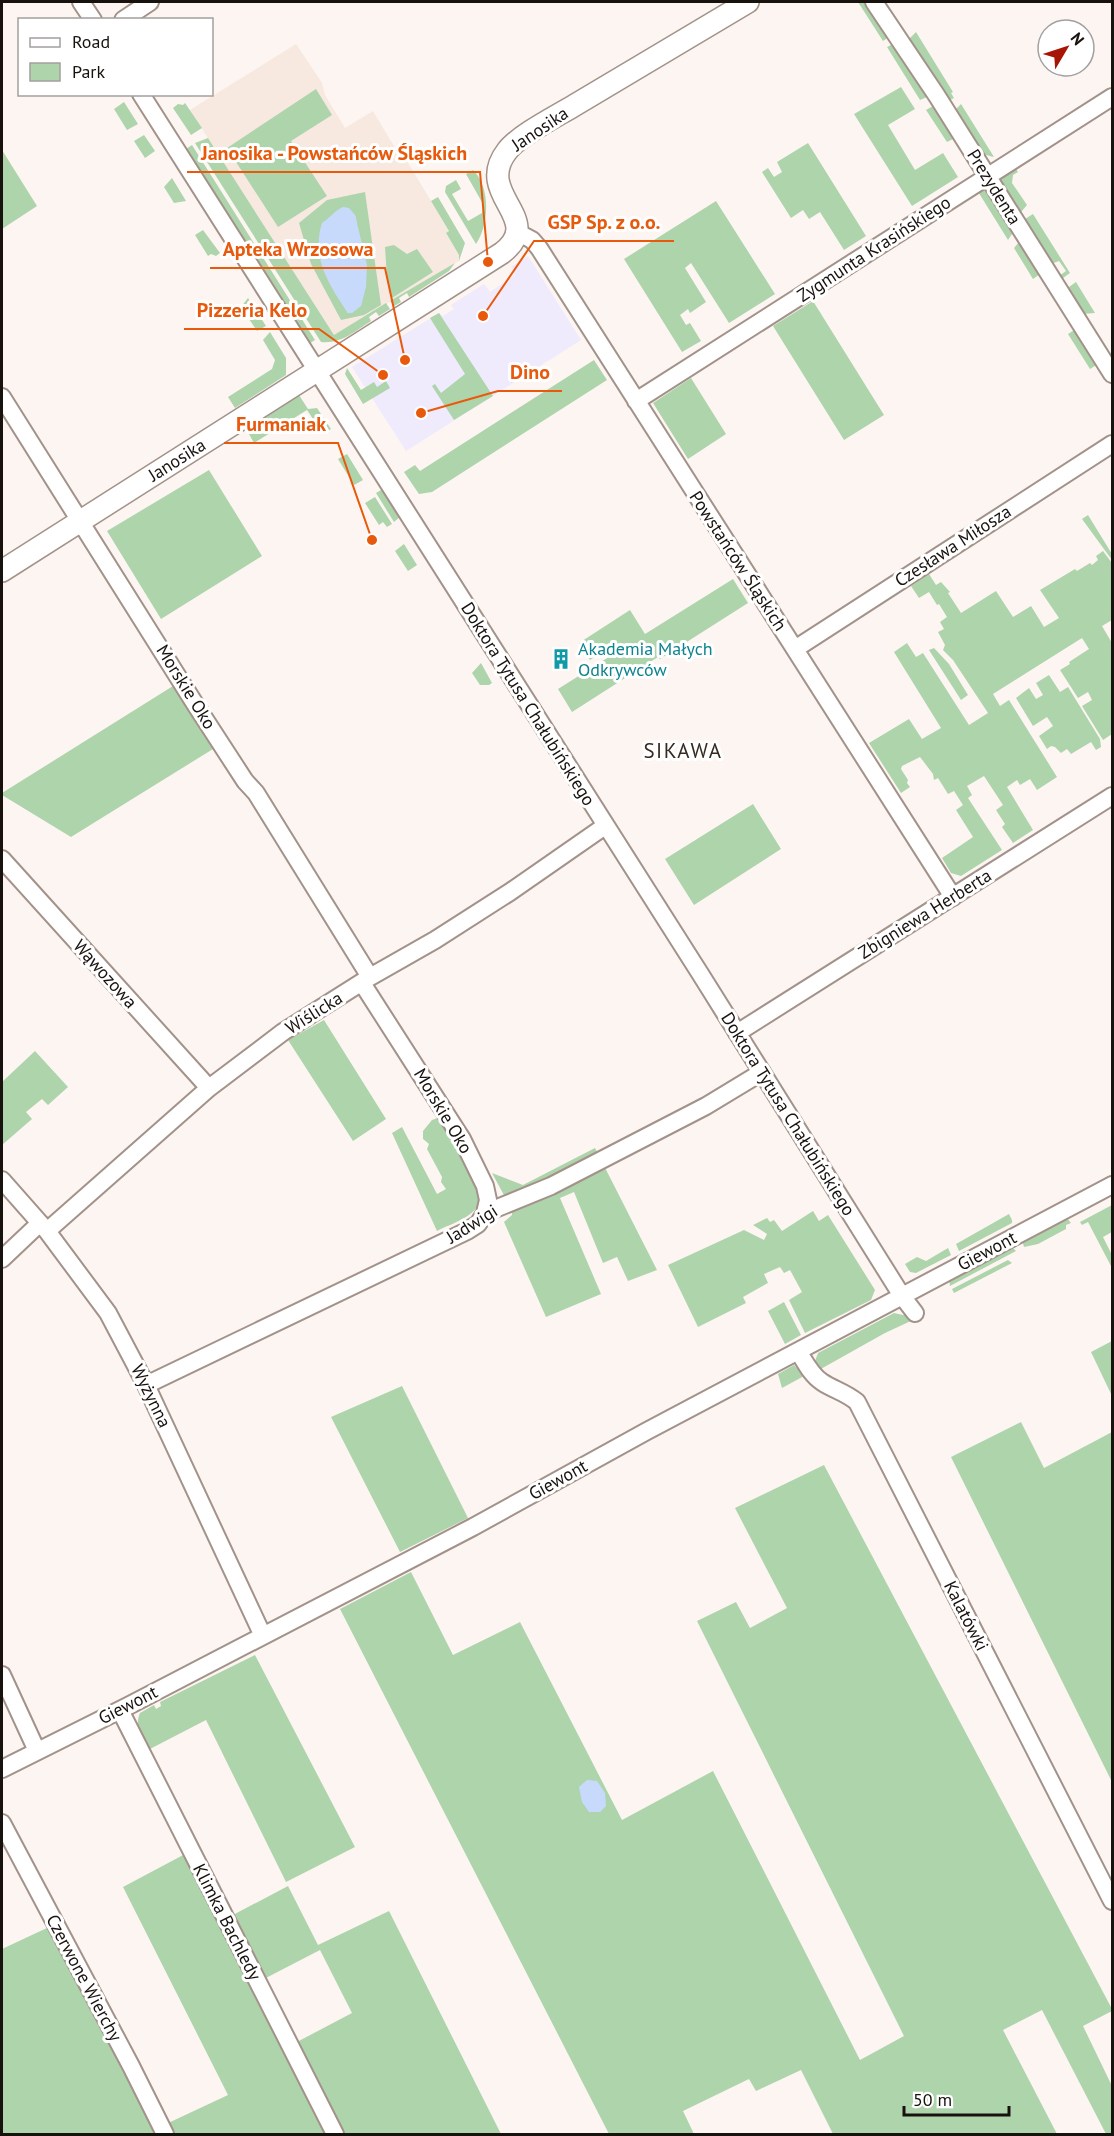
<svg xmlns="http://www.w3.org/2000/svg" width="1114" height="2136" viewBox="0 0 1114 2136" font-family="'PT Sans',sans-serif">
  <rect width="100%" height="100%" fill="#fdf5f1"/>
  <path fill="#efeafc" d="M528,256l53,84 -175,111 -54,-84 87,-54 4,3 11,-7 -3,-4 33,-21 6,8 25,-17 -4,-8z"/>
  <path fill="#f7e9e0" d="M296,44l26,39 3,12 20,33 28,-17 31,52 3,-2 42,70 -3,3 13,21v6l-125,74 -144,-225z"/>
  <path fill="#aed4ac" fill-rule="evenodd" d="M858,2h8l23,35 -6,4z
    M916,32l37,60 -2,1 3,5 -4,2 -3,-1 -38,-60z
    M893,44l34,49v4l-7,3 -33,-53z
    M901,87l14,22 -27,16 27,45 28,-17 15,24 -46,29 -58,-92z
    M316,89l16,26 -41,26 36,55 -49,31 -51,-79z
    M124,102l14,22 -11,6 -13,-21z
    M185,103l17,25 -11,7 -18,-27 5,-4 5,1z
    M961,104l33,53 -12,-3 -28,-43z
    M933,106l3,1 19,30 -2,2 -6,3 -21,-32z
    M144,135l11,16 -10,7 -11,-17z
    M208,138l126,197 52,-32 4,6 -11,7 -3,-4 -7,5 2,4c-17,11 -30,23 -50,21l-126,-199z
    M808,143l58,93 -22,14 -24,-38 -11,7 -6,-9 -12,8 -29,-46 6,-4 6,9 8,-5 -5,-10z
    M192,145l123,195 -8,5 -121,-196z
    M2,150l35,56 -35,23z
    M1014,166l4,6 -5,3 -1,8 15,22 -6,7 -4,-1c-6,-10 -16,-21 -16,-34z
    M473,170c18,17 16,55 3,74l-31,-52 1,-6 10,-6 5,9 -9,5 16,27 14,-8 1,-9 -17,-30z
    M172,178l14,23 -12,2 -10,-16z
    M981,189l8,3 25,39 -6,9 -31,-50z
    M365,192l16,113 -17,10 -23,5 -30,-56 -12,-41 28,-23zM355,215l2,9 -9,89 -14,-22 -3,-74z
    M438,197l27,46 -6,18v-6l-13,-22 3,-2 -18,-30z
    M716,201l59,93 -46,29 -38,-60 -6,5 21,34 -16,11 -2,-4 -8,6 6,10 4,-2 11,18 -19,11 -58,-93z
    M1033,214l37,59 -7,5 -4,-2 7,-5 -7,-10 -8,3 -26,-42v-3z
    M203,230l17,23 -4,3 -5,-2 -3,2 -13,-21z
    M1019,242l21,32 -7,5 -19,-31z
    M394,245l13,9 10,-5 16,23 -41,26 -5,-20 -2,-31z
    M455,263l-6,8 -40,26 -2,-4 -8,5 2,4 -7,4 -4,-5z
    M1076,282l19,31 -12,1 -15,-24 1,-3z
    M248,298l18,28 -9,5 -16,-24z
    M813,301l71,114 -40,25 -71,-114z
    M439,313l54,83 -39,24 -22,-34 3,-2 6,9 24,-19 -35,-56z
    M1076,329l22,35 -8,5 -22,-35z
    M270,332l16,26v17l-51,33 -7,-11 44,-28 3,-9 -12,-20z
    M594,360l13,20 -175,112 -13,2 -15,-22 11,-7 5,6z
    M347,368l14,22 13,-8 3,5 9,-6 4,7 -27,16 -18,-30z
    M691,378l35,56 -38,25 -35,-56z
    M297,392l11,17 9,-1 14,21 -8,5 -16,-24 -53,33 -10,-18z
    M347,454l16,26 -9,5 -16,-26z
    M209,470l53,86 -101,63 -54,-88z
    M381,490l4,1 16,25 -7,6 -18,-29z
    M375,497l17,27 -5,3 -4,-5 -4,3 -14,-22z
    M1088,515l24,39v6l-30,-41z
    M404,544l13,21 -9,6 -13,-20z
    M1103,551l9,12v57l-10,6 10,17v91l-9,6 -21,-34 10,-6 -4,-8 -10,6 -18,-28 10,-6 -1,-2 20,-13 -7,-11 -89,56 7,12 9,-6 48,77 -20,13 -7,-11 -10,6 -3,-5 -10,7 26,43 -20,13 -11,-16 3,-3 -9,-14 7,-5 -19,-29 -17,10 5,9 -4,3 34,52 -41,26 -10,-3 -9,-15 31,-21 -17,-27 7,-5 -9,-14 -6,3 -10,-16 -4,2 -1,-6 -13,-17 -18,9 -1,3 7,11 -1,3 3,4 -9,6 -32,-50 40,-24 13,20 19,-11 -47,-76 13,-9 9,14 7,-4 46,72 19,-12 -35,-53 -10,-10 2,-5 -7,-13 6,-3 -4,-7 7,-5 -8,-13 -2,1 -8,-13 -10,6 -8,-12 18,-12 7,11 5,-3 9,10 -2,1 13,20 35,-22 17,26 18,-11 13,21 15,-9 -19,-28 35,-21 2,2 13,-8 2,2 6,-5 -2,-4z
    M733,579l15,24 -88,56 -2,-2 -86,55 -14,-23 54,-34 -4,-7 -18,12 -11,-17 51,-33 15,24z
    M934,648l15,16 19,31 -7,5 -32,-50z
    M481,663l11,20 -3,2h-9l-8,-12z
    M1049,675l11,17 8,-5 32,52 1,8 -5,3 -5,-8 -20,12 -4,-5 -6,4 -6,-6 -4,-1 -4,3 -8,-13 14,-10 -6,-9 -14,9 -17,-28 13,-10 7,11 7,-4 -7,-12z
    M173,686l40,63 -142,88 -69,-42v-2z
    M753,804l28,45 -87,56 -29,-46z
    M324,1020l62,99 -33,22 -65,-101z
    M35,1051l33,36 -20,18 -6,-6 -16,13 6,7 -30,26v-63z
    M440,1117l41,81c-4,19 -29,25 -44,33l-45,-98 10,-6 35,67 9,-5 -5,-7 1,-5 -15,-28 2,-5 -6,-5v-8l9,-11z
    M595,1148l62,122 -29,11 -11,-24 -14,6 -29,-71 -14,6 41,96 -55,23 -42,-95 8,-7v-5l-20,-37 31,12z
    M1112,1205v27l-9,5 9,18v13l-24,-46 -6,3 -2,-3z
    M813,1211l6,10 9,-6 47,75 -4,10 -66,33 -16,-33 13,-8 -12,-22 -6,3 -4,-6 -16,7 4,9 -25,14 3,6 -48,24 -30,-62 76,-35 20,10 3,-6 -14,-9 14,-7 3,4 4,-2 8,11z
    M1009,1214l3,6v3l-53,28 -3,-7z
    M1066,1217l5,6 -5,2v4l-28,15 -14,3 -2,-7z
    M1011,1246l5,5 -66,35 -1,-7z
    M948,1248l3,7 -35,18 -6,-1 -5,-8 12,-7 9,4z
    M1008,1260l4,3 -58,30 -2,-4z
    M784,1302l17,33 -16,9 -17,-33z
    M894,1313l9,2 5,-2 5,7 -28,13 -66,37 -4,-9 3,-8z
    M1112,1341v55l-21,-44z
    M794,1365l10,11 -22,12 -4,-14z
    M402,1386l66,132 -68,34 -69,-135z
    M1021,1422l23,46 68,-36v350l-161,-325z
    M824,1465l288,544v2l-29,15 29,60v48h-6l-64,-124 -39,20 54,104h-224l-32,-64 -45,21 -7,-12 -66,32 11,23h-85l-269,-525 71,-37 42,83 67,-33 102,198 91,-49 147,289 44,-24 -207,-415 39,-19 14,26 37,-20 -52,-100z
    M255,1655l100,192 -69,35 -80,-162 -58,30c-6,-13 -14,-23 -8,-37l14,-8 2,4 5,-3 -1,-4z
    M185,1854l141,280h-154l-6,-10 62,-29 -105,-208z
    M288,1886l30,59 71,-34 112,223h-160l-46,-91 57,-30 -32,-63 -58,30 -31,-64z
    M49,1927l106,207h-153v-185z"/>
  <path fill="#c8dafc" d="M343,207l6,1 6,7 12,50 -1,22 -5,19 -9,7h-4l-4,-6c-18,-27 -32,-51 -22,-84 8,-5 12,-12 21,-16z
    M587,1780l10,1 8,12 1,13 -6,6h-11l-7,-10 -3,-15z"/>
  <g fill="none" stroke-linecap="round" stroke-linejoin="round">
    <g stroke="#a39289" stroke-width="20">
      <path id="minor" d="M81,2l12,18
        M874,2l63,94 175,278
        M123,20l27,-18
        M141,94l560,881 201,321 13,17
        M517,232l15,8 7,8 414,649
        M2,397l193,307 50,77 11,12 114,184
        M636,401l476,-304
        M795,649l317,-205
        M2,859l207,229
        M362,983l100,156 23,47 3,14 -3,13
        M737,1033l375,-237
        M2,1180l45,51 61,82 38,72 117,251
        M47,1231l162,-143 74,-56 87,-55 65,-37 75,-48 95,-66
        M2,1259l38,-36
        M798,1351c7,11 13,24 24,31 12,8 23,10 35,20l255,499
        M146,1385l321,-154 11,-7 7,-11 66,-27 155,-80 56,-34
        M2,1675l35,76
        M120,1710l215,424
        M2,1769l126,-63 345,-179 174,-96 465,-246
        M2,1823l129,243 34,68"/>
    </g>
    <g stroke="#a39289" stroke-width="24">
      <path id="tertiary" d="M2,571l500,-318c45,-35 -29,-58 5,-102 12,-16 50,-35 68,-46 58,-34 115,-69 173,-103"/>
    </g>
    <use href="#minor" stroke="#fff" stroke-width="16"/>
    <use href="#tertiary" stroke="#fff" stroke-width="21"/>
  </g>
  <defs>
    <g id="building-bare" transform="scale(1.62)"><path d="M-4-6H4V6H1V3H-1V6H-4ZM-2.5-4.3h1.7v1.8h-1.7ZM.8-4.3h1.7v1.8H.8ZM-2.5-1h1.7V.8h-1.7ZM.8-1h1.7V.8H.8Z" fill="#0f9aa8" stroke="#fff" stroke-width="2.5" paint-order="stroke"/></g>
  </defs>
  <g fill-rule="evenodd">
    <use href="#building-bare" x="561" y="659"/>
  </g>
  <g text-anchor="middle" stroke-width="6" stroke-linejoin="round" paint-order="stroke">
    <g font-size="18" fill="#18120f" stroke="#fff">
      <text transform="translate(540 129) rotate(-34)" y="6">Janosika</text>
      <text transform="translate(994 187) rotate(58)" y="6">Prezydenta</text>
      <text transform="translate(874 249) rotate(-33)" y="6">Zygmunta Krasińskiego</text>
      <text transform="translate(177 460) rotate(-32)" y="6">Janosika</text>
      <text transform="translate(953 546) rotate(-33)" y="6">Czesława Miłosza</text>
      <text transform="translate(738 561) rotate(57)" y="6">Powstańców Śląskich</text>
      <text transform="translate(186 687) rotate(58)" y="6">Morskie Oko</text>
      <text transform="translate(528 704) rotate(58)" y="6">Doktora Tytusa Chałubińskiego</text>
      <text transform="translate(925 914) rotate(-32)" y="6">Zbigniewa Herberta</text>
      <text transform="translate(105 974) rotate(48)" y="6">Wąwozowa</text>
      <text transform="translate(314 1013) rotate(-32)" y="6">Wiślicka</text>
      <text transform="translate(443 1111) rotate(59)" y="6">Morskie Oko</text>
      <text transform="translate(788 1114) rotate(58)" y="6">Doktora Tytusa Chałubińskiego</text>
      <text transform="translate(472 1224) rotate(-32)" y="6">Jadwigi</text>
      <text transform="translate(987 1251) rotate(-28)" y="6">Giewont</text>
      <text transform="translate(151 1396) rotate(64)" y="6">Wyżynna</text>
      <text transform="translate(558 1480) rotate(-29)" y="6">Giewont</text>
      <text transform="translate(966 1616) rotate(63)" y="6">Kalatówki</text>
      <text transform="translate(128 1705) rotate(-27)" y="6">Giewont</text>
      <text transform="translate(227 1922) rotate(63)" y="6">Klimka Bachledy</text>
      <text transform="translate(84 1978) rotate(62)" y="6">Czerwone Wierchy</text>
    </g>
    <g font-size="18" fill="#0d838f" stroke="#fff" text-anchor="start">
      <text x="578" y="655">Akademia Małych<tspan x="578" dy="21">Odkrywców</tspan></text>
    </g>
    <g font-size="21" letter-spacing="1.5" fill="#372a22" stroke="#fff">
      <text x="683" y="758">SIKAWA</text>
    </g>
  </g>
  <path fill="none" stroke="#e8590c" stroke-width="2" d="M488 262L480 172H187M483 316L534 241H674M405 360L385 268H210M383 375L319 329H184M421 413L498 391H562M372 540L338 443H224"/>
  <g fill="#e8590c" stroke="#fff" stroke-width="2">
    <circle cx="488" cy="262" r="6"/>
    <circle cx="483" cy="316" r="6"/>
    <circle cx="405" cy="360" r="6"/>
    <circle cx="383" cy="375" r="6"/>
    <circle cx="421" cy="413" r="6"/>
    <circle cx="372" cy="540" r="6"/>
  </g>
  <g font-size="20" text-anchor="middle" font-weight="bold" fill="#e8590c" stroke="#fff" stroke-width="6" stroke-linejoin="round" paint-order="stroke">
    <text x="334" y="160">Janosika - Powstańców Śląskich</text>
    <text x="604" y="229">GSP Sp. z o.o.</text>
    <text x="298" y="256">Apteka Wrzosowa</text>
    <text x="252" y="317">Pizzeria Kelo</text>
    <text x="530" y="379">Dino</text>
    <text x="281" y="431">Furmaniak</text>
  </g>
  <rect width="1114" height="2136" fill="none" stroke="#18120f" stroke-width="6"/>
  <rect x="18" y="18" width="195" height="78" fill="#ffffff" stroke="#a3a09f" stroke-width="1.5"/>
  <rect x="30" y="38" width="30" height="9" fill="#ffffff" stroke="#a3a09f" stroke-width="1.5"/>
  <text x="72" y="48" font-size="18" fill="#18120f">Road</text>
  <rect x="30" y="63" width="30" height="18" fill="#aed4ac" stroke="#a3a09f" stroke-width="1.5"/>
  <text x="72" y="78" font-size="18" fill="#18120f">Park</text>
  <g transform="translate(1066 48) rotate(51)"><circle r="28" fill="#ffffff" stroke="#a3a09f" stroke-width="1.5"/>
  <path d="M0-4.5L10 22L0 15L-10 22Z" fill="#a71505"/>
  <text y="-9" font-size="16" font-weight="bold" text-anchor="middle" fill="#18120f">N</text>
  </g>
  <path d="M904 2106v9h105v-9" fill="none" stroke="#18120f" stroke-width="3"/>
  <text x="913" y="2106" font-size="18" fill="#18120f" stroke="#ffffff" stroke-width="4.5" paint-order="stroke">50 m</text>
</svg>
